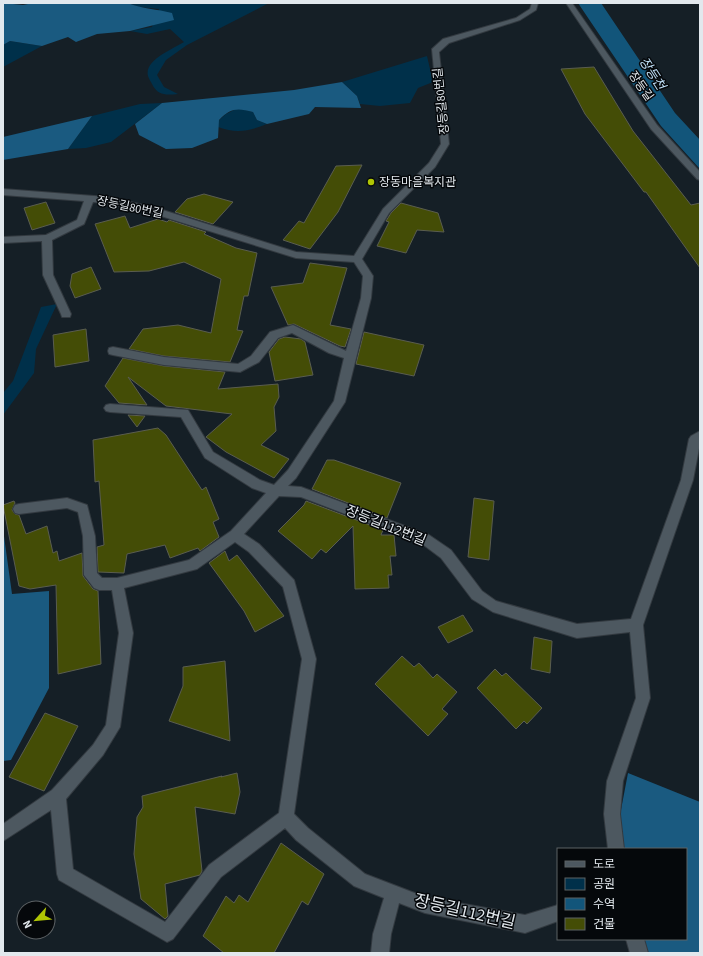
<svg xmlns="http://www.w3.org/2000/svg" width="703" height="956" viewBox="0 0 703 956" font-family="'Source Sans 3','Noto Sans KR',sans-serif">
  <rect width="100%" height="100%" fill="#151f26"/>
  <path fill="#00304a" d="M128,3h141l-82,42 -21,15 -9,15 7,12 14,7c-12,1 -20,2 -26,-10 -1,-2 -3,-5 -4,-8 -4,-16 25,-27 36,-34l-14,-13 -23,5 -17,-3 22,-4 7,-18 -21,-2z
    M10,41l32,5 -39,21v-22z
    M427,56l6,26 -15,6 -8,15 -30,3 -20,-2 -3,-8 -15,-14z
    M162,103l-51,39 -25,6 -18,1 24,-33 48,-12z
    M238,108l15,4 4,8 10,4c-18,7 -30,10 -49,3l1,-7 7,-6z
    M57,304l-21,45 -2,24 -31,42v-22l10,-12 28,-74z"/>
  <path fill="#1a5a80" d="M3,3l20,2 10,-2h95c14,6 29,6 44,10l2,7 -44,11 -33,3 -21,8 -8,-5 -26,9 -32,-5 -7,4z
    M342,82l15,14 4,12 -46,-1 -6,7 -42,10 -10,-4 -4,-8c-16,-4 -22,-4 -34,8l-1,18 -26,10 -26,1 -27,-14 -4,-11 27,-21 132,-13z
    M92,116l-24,33 -65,11v-23z
    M3,529l9,65 37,-3v97l-38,72 -8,1z
    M628,773l72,29v151h-53l-4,-14h43v-90h-62l-4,-34z"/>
  <path fill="#12557a" d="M578,3h23l74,110 25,27v29l-39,-43z"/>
  <path fill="#444d06" stroke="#5a5d50" d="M594,67l39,64 58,74 9,-2v65l-54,-76h-2l-59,-78 -24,-45z
    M362,165l-24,47 -28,37 -27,-9 16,-19 5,2 32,-57z
    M204,194l29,8 -20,22 -38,-12 12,-13z
    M46,202l9,21 -23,7 -8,-22z
    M401,203l37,10 6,19 -27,-2 -11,23 -29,-7 12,-24 -3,-1 5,-8z
    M125,216l5,12 28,-9 9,3 2,-2 37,12 -2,2 32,14 21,5 -9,43h-4l-7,34 6,1 -13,31 -66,-6 -35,-7 14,-20 35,-4 33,8 10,-54 -37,-17 -35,9 -35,1 -19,-48z
    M310,263l37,5 -17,57 21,4 -6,18 -5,-1 -46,-22 -6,1 -17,-38 32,-4z
    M91,267l10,22 -26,9 -5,-12 2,-12z
    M86,329l3,32 -34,6 -2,-32z
    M364,332l60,13 -10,31 -58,-12z
    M285,337l16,2 4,3 8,33 -38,6 -6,-29 10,-13z
    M123,358l41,8 61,6 -7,17 60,-5 1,13 -5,10 2,24 -15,14 28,14 -15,19 -48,-26 -20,-15 26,-23 -66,-8 -38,-29 19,28 -28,-2 -14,-17z
    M128,415l17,1 -8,11z
    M158,428l8,7 36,55 4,-3 13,32 -6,3 6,15 -19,14 -2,-3 -28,10 -5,-13 -38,9 -3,19 -26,-1 -1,-25 7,-2 -5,-64 -4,1 -2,-42z
    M327,460h7l67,23 -14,35 -75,-29z
    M474,498l20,3 -5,59 -21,-3z
    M14,501l1,2 -3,7 3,4 4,1 7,19 21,-8 6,27 4,-2 2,10 23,-8 1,23 10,13 5,2 3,73 -43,10 -2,-89 -26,4 -11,-3 -16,-81z
    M306,501l77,29 -2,5h13l2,21h-6l2,19h-4l1,13 -34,1 -2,-63 -27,27 -5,-4 -9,10 -34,-28 26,-26z
    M225,551l4,10 8,-6 47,61 -29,16 -11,-21 -35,-48z
    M463,615l10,16 -25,12 -10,-16z
    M534,637l18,4 -2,32 -19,-4z
    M402,656l12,11 5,-4 14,15 4,-4 20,18 -15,17 6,5 -20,22 -53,-52z
    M225,661l5,80 -61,-20 14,-35v-19z
    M495,669l7,7 4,-3 36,35 -15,16 -3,-3 -8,8 -39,-41z
    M45,713l33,13 -34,65 -35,-14z
    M237,773l3,19 -5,22 -40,-7 7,64 -2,4 -35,9 3,32 -3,3 -24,-20 -7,-45 3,-37 6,-10 -1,-11 80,-20 -1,1z
    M281,843l43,31 -16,31 -6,-4 -28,52h-50l-21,-17 23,-40 8,7 5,-8 9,7z"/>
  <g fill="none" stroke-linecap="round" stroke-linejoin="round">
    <g stroke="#333a40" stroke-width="2">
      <path id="minor" d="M532,3h6l-2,7 -16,10 -71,23 -10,9 10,92 -14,23 -46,46 -27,46 11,17 -2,22 -26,104 -49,76 -8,8 13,1 128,48 22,15 31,41 14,10 81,23 54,-5 50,-139 8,-41 2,-3 9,-5v12l-7,37 -50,145 7,73 -27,83 -3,33 4,35h-16l-4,-35 3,-33 29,-83 -6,-66 -53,6 -84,-26 -21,-13 -31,-41 -20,-15 -120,-46 -22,-1 -35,38 15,10 35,36 22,79 -22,155 14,14 57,46 60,23 100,18 33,-10v16l-33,12 -100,-20 -26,-10 -8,31 -2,19h-18l2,-19 11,-36 -30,-12 -58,-46 -11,-12 -64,49 -48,62 -6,3 -108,-62 -2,-6 -6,-64 -48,31v-17l49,-34 41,-45 13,-20 13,-92 -7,-43h-13l-5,-2 -10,-13 -1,-39 -5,-24 -11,-4 -48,6 -4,-1 -2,-4 2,-4 4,-1 48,-6 20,7 8,31 2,37 5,5h15l72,-18 42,-29 35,-38 -14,-5 -47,-30 -24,-41 -71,-5 -4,-1 -2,-3 2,-3 4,-1 78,6 25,42 47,28 14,5 14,-15 46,-69 10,-43 -15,-5 -37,-20 -14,5 -19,24 -19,10 -76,-7 -51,-10 -4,-1 -1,-3 1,-3 4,-1 51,10 74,7 13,-8 19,-24 23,-7 53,26 15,-53 2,-22 -9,-14 -58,-4 -148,-46 -41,-9 -14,-1 -9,22 -32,16 1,35 18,39 -1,3h-8l-1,-3 -18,-39 -1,-34 -39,2v-6l43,-2 31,-15 7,-19 -81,-6v-6l104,8 46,10 143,45 58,4 29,-47 46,-46 12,-19 -9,-95 11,-10 73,-21 14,-9zM235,542l14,10 34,35 19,72 -23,154 -70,52 -44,57 -92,-53 -7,-70 37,-44 17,-28 13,-94 -9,-45 73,-19z
        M566,3h6l85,122 43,47v8l-3,-1 -46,-50z
        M626,939h18l4,14h-18z"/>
    </g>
    <use href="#minor" fill="#4d5860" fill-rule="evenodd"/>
  </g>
  <circle fill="#afc504" stroke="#05080b" stroke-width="1.5" cx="371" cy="182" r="4"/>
  <g text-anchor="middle" stroke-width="3" stroke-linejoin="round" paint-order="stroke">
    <g font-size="12" fill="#e2e8ed" stroke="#05080b">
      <text transform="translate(641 86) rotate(55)" y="4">장등길</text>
      <text transform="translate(441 101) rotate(-96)" y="4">장등길80번길</text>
      <text transform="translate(130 207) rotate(12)" y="4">장등길80번길</text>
    </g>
    <g font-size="12" fill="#e2e8ed" stroke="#05080b" text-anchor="start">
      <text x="379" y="186">장동마을복지관</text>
    </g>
    <g font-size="13" font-style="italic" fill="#c0e0f8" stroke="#05080b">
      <text transform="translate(653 73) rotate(57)" y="5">장등천</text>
    </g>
    <g font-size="14" fill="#e2e8ed" stroke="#05080b">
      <text transform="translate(386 525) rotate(22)" y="5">장등길112번길</text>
    </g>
    <g font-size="17" fill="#e2e8ed" stroke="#05080b">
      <text transform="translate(465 911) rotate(13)" y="6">장등길112번길</text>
    </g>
  </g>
  <rect width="703" height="956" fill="none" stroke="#e2e8ed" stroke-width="8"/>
  <rect x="557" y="848" width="130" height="92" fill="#05080b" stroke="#5d6265"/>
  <rect x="565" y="861" width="20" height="6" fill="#4d5860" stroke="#5d6265"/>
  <text x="593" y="868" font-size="12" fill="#e2e8ed">도로</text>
  <rect x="565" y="878" width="20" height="12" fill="#00304a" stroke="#5d6265"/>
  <text x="593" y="888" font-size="12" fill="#e2e8ed">공원</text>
  <rect x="565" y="898" width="20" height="12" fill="#12557a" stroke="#5d6265"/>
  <text x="593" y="908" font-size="12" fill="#e2e8ed">수역</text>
  <rect x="565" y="918" width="20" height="12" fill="#444d06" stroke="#5d6265"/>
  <text x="593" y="928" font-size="12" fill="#e2e8ed">건물</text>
  <g transform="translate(36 920) rotate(243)"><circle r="19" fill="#05080b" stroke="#5d6265"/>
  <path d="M0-3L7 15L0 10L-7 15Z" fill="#afc504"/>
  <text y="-6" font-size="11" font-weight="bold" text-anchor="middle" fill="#e2e8ed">N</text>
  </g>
</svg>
